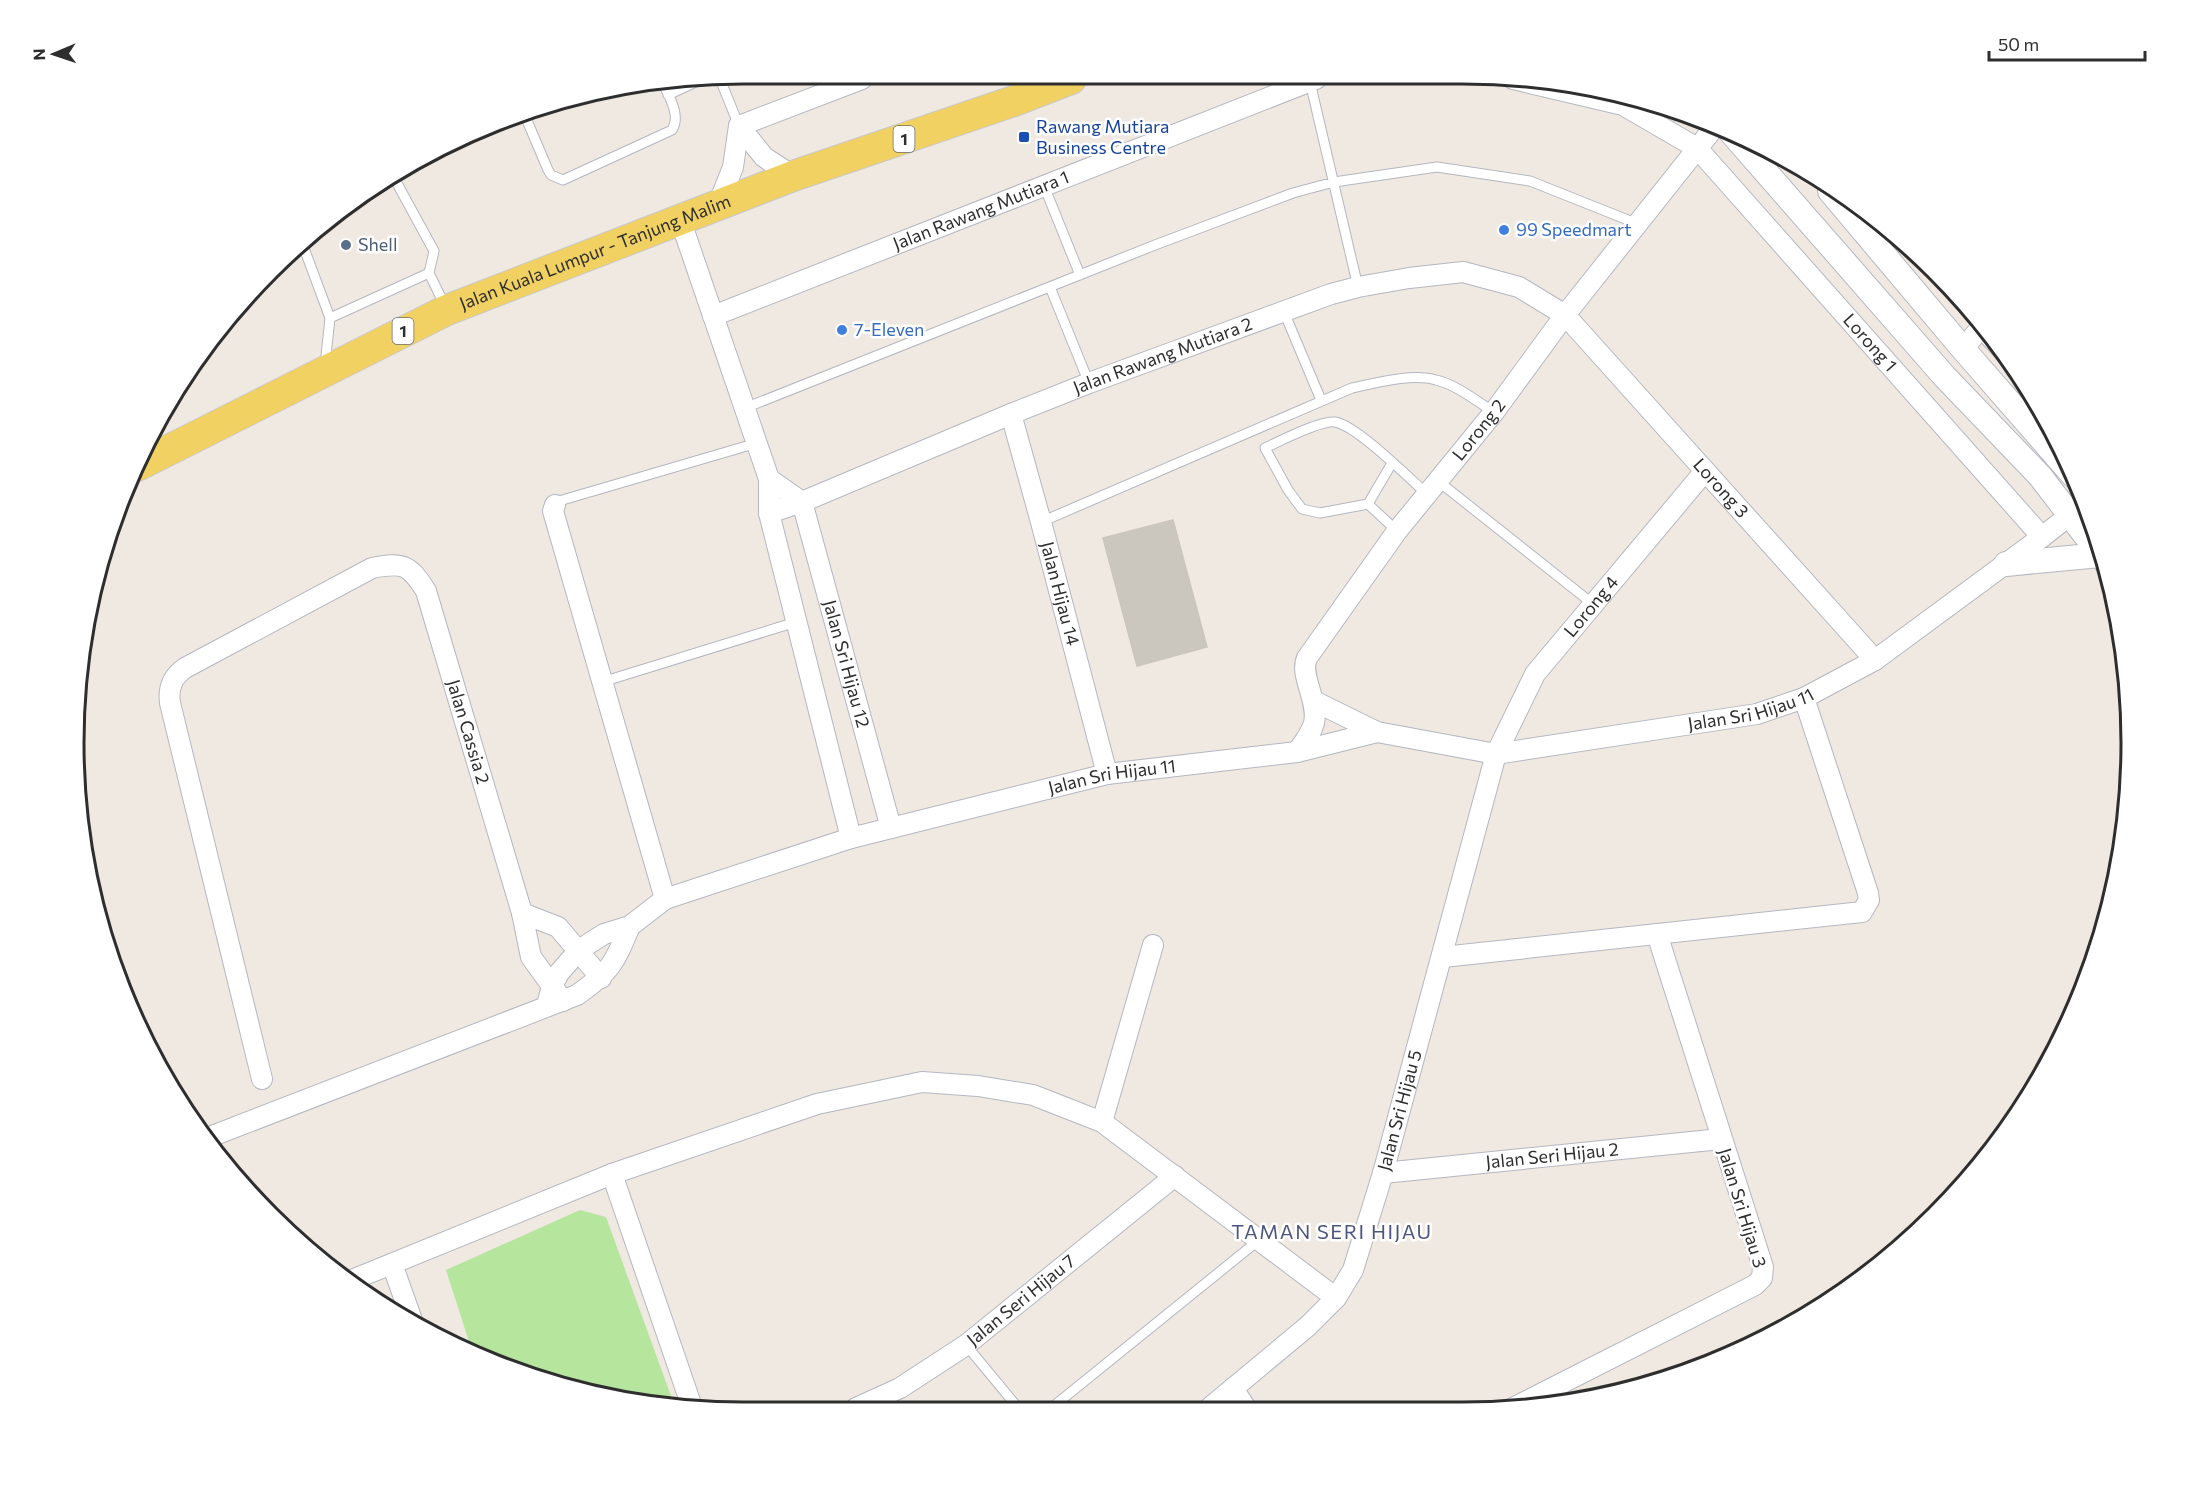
<svg xmlns="http://www.w3.org/2000/svg" width="2205" height="1486" viewBox="0 0 2205 1486" font-family="Commissioner,sans-serif">
  <rect width="100%" height="100%" fill="#efe9e1"/>
  <path fill="#b6e59e" d="M580,1210l26,7 65,179 -19,10 -124,-29 -2,-5 -8,1 -45,-19 -27,-84z"/>
  <path fill="#cbc7bf" stroke="#cbc5ba" stroke-width="1.5" d="M1173,520l34,127 -70,19 -34,-128z"/>
  <g fill="none" stroke-linecap="round" stroke-linejoin="round">
    <g stroke="#b4b7c1" stroke-width="11">
      <path id="service" d="M720,79l19,47
        M1310,82l48,205
        M668,95l34,-16
        M523,111l25,59 3,5 12,5 109,-50c10,-15 -5,-37 -11,-51
        M393,176l41,75 -5,22
        M1044,186l36,89
        M301,240l29,78
        M1050,287l39,96
        M1284,312l37,88
        M1977,331l38,40
        M325,365l5,-47 99,-45 16,33
        M745,408l410,-163 138,-52 41,-11 103,-15 93,14 108,43
        M1438,481l155,123
        M1368,504l24,-41
        M555,505l4,-4 198,-58
        M1041,522l311,-134c24,-5 60,-15 84,-8 21,5 40,21 58,32
        M1397,531l-29,-27 -48,9 -18,-4 -14,-19 -23,-42c15,-7 56,-28 70,-26 21,3 74,56 92,72
        M602,682l194,-60
        M966,1345l53,64
        M1050,1409l209,-169"/>
    </g>
    <g stroke="#b4b7c1" stroke-width="22">
      <g id="minor">
        <path id="s1" d="M1513,79l110,26 74,43 345,389"/>
        <path d="M739,126l123,-47"/>
        <path d="M739,126l25,31 29,19"/>
        <path d="M718,205l15,-38 6,-41"/>
        <path d="M680,219l89,260v34l82,325"/>
        <path id="s2" d="M713,316l603,-237"/>
        <path d="M1963,349l20,-24"/>
        <path id="s3" d="M1011,414l30,108 66,252"/>
        <path id="s4" d="M769,479l33,23 89,326"/>
        <path d="M555,505l-2,6 112,388"/>
        <path id="s5" d="M769,513l33,-11 209,-88 78,-31 242,-89 27,-7 51,-9 54,-6 56,15 46,28 310,345"/>
        <path id="s6" d="M1314,701l63,31 119,22 261,-40 47,-16 71,-38 167,-123 42,-33"/>
        <path id="s7" d="M1297,752c7,-9 14,-18 17,-29 5,-22 -15,-48 -7,-65l90,-127 97,-119 71,-97 151,-190"/>
        <path d="M522,913l36,14 43,51"/>
        <path d="M1443,957l419,-45 7,-12 -1,-7 -64,-195"/>
        <path id="s8" d="M547,1005l5,-19 7,-13 20,-23 25,-16 26,-8 35,-27 186,-61 256,-64 190,-22 80,-20"/>
        <path id="s9" d="M262,1079l-92,-376c-2,-15 2,-26 15,-35l187,-100c31,-6 37,-4 54,23l96,322 9,44 32,44"/>
        <path d="M1102,1122l51,-177"/>
        <path d="M207,1138l370,-143c34,-24 37,-31 53,-69"/>
        <path id="s10" d="M1383,1173l338,-34"/>
        <path d="M612,1174l80,233"/>
        <path d="M392,1264l20,56"/>
        <path d="M352,1280l260,-106 205,-70 105,-22 56,4 55,9 69,27 234,176"/>
        <path d="M1233,1388l14,22"/>
        <path id="s11" d="M856,1408l44,-20 66,-43 209,-169"/>
        <path id="s12" d="M1207,1410l101,-84 28,-28 17,-28 30,-97 113,-419 39,-80 170,-203"/>
        <path d="M1509,1410l246,-125 7,-7 1,-11 -106,-333"/>
      </g>
    </g>
    <g stroke="#b4b7c1" stroke-width="26">
      <path id="tertiary" d="M1730,131l215,246 95,99 66,86
        M1830,191l133,158 110,126
        M2006,564l94,-9"/>
    </g>
    <g stroke="#c9c9c9" stroke-width="32">
      <g id="primary">
        <path id="s13" d="M137,466l310,-156 346,-134 221,-75 57,-22"/>
      </g>
    </g>
    <use href="#service" stroke="#fff" stroke-width="9"/>
    <use href="#minor" stroke="#fff" stroke-width="20"/>
    <use href="#tertiary" stroke="#fff" stroke-width="24"/>
    <use href="#primary" stroke="#f2d163" stroke-width="30"/>
  </g>
  <rect fill="#1a4fb4" stroke="#fff" stroke-width="2" x="1018" y="131" width="12" height="12" rx="3"/>
  <g fill="#3f7fe0" stroke="#fff" stroke-width="2">
    <circle cx="1504" cy="230" r="6"/>
    <circle cx="842" cy="330" r="6"/>
  </g>
  <circle fill="#5c6f8a" stroke="#fff" stroke-width="2" cx="346" cy="245" r="6"/>
  <g text-anchor="middle" stroke-width="5" stroke-linejoin="round" paint-order="stroke">
    <g fill="#fff" stroke="#6d6d6d" stroke-width="1.5">
      <rect x="893.5" y="126" width="21" height="26" rx="4.5"/>
      <rect x="392.5" y="318" width="21" height="26" rx="4.5"/>
    </g>
    <g font-size="16" font-weight="bold" fill="#2e2e2e">
      <text x="904" y="145">1</text>
      <text x="403" y="337">1</text>
    </g>
    <g font-size="18" fill="#164399" stroke="#fff" text-anchor="start">
      <text x="1036" y="133">Rawang Mutiara<tspan x="1036" dy="21">Business Centre</tspan></text>
    </g>
    <g font-size="18" fill="#2e2e2e" stroke="#fff">
      <text dy="6" stroke="none"><textPath href="#s2" startOffset="288">Jalan Rawang Mutiara 1</textPath></text>
      <text dy="6" stroke="none"><textPath href="#s13" startOffset="506">Jalan Kuala Lumpur - Tanjung Malim</textPath></text>
      <text dy="6" stroke="none"><textPath href="#s1" startOffset="459">Lorong 1</textPath></text>
      <text dy="6" stroke="none"><textPath href="#s5" startOffset="424">Jalan Rawang Mutiara 2</textPath></text>
      <text dy="6" stroke="none"><textPath href="#s7" startOffset="386">Lorong 2</textPath></text>
      <text dy="6" stroke="none"><textPath href="#s5" startOffset="1082">Lorong 3</textPath></text>
      <text dy="6" stroke="none"><textPath href="#s3" startOffset="186">Jalan Hijau 14</textPath></text>
      <text dy="6" stroke="none"><textPath href="#s12" startOffset="916">Lorong 4</textPath></text>
      <text dy="6" stroke="none"><textPath href="#s4" startOffset="208">Jalan Sri Hijau 12</textPath></text>
      <text dy="6" stroke="none"><textPath href="#s6" startOffset="450">Jalan Sri Hijau 11</textPath></text>
      <text dy="6" stroke="none"><textPath href="#s9" startOffset="852">Jalan Cassia 2</textPath></text>
      <text dy="6" stroke="none"><textPath href="#s8" startOffset="630">Jalan Sri Hijau 11</textPath></text>
      <text dy="6" stroke="none"><textPath href="#s12" startOffset="370">Jalan Sri Hijau 5</textPath></text>
      <text dy="6" stroke="none"><textPath href="#s10" startOffset="170">Jalan Seri Hijau 2</textPath></text>
      <text transform="translate(1742 1208) rotate(73)" y="6">Jalan Sri Hijau 3</text>
      <text dy="6" stroke="none"><textPath href="#s11" startOffset="198">Jalan Seri Hijau 7</textPath></text>
    </g>
    <g font-size="18" fill="#366cbe" stroke="#fff" text-anchor="start">
      <text x="1516" y="236">99 Speedmart</text>
      <text x="854" y="336">7-Eleven</text>
    </g>
    <g font-size="18" fill="#4e5e75" stroke="#fff" text-anchor="start">
      <text x="358" y="251">Shell</text>
    </g>
    <g font-size="20" letter-spacing="1.5" fill="#4d5680" stroke="#fff">
      <text x="1332" y="1239">TAMAN SERI HIJAU</text>
    </g>
  </g>
  <path d="M0 0H2205V1486H0ZM743 84H1462A659 659 0 0 1 2121 743V743A659 659 0 0 1 1462 1402H743A659 659 0 0 1 84 743V743A659 659 0 0 1 743 84Z" fill="#fff" fill-rule="evenodd"/>
  <path fill="none" stroke="#2e2e2e" stroke-width="3" d="M743 84H1462A659 659 0 0 1 2121 743V743A659 659 0 0 1 1462 1402H743A659 659 0 0 1 84 743V743A659 659 0 0 1 743 84Z"/>
  <g transform="translate(54 54) rotate(268)" stroke="#ffffff" stroke-width="4.5" paint-order="stroke">
  <path d="M0-4.5L10 22L0 15L-10 22Z" fill="#2e2e2e"/>
  <text y="-9" font-size="16" font-weight="bold" text-anchor="middle" fill="#2e2e2e">N</text>
  </g>
  <path d="M1989 51v9h156v-9" fill="none" stroke="#2e2e2e" stroke-width="3"/>
  <text x="1998" y="51" font-size="18" fill="#2e2e2e" stroke="#ffffff" stroke-width="4.5" paint-order="stroke">50 m</text>
</svg>
